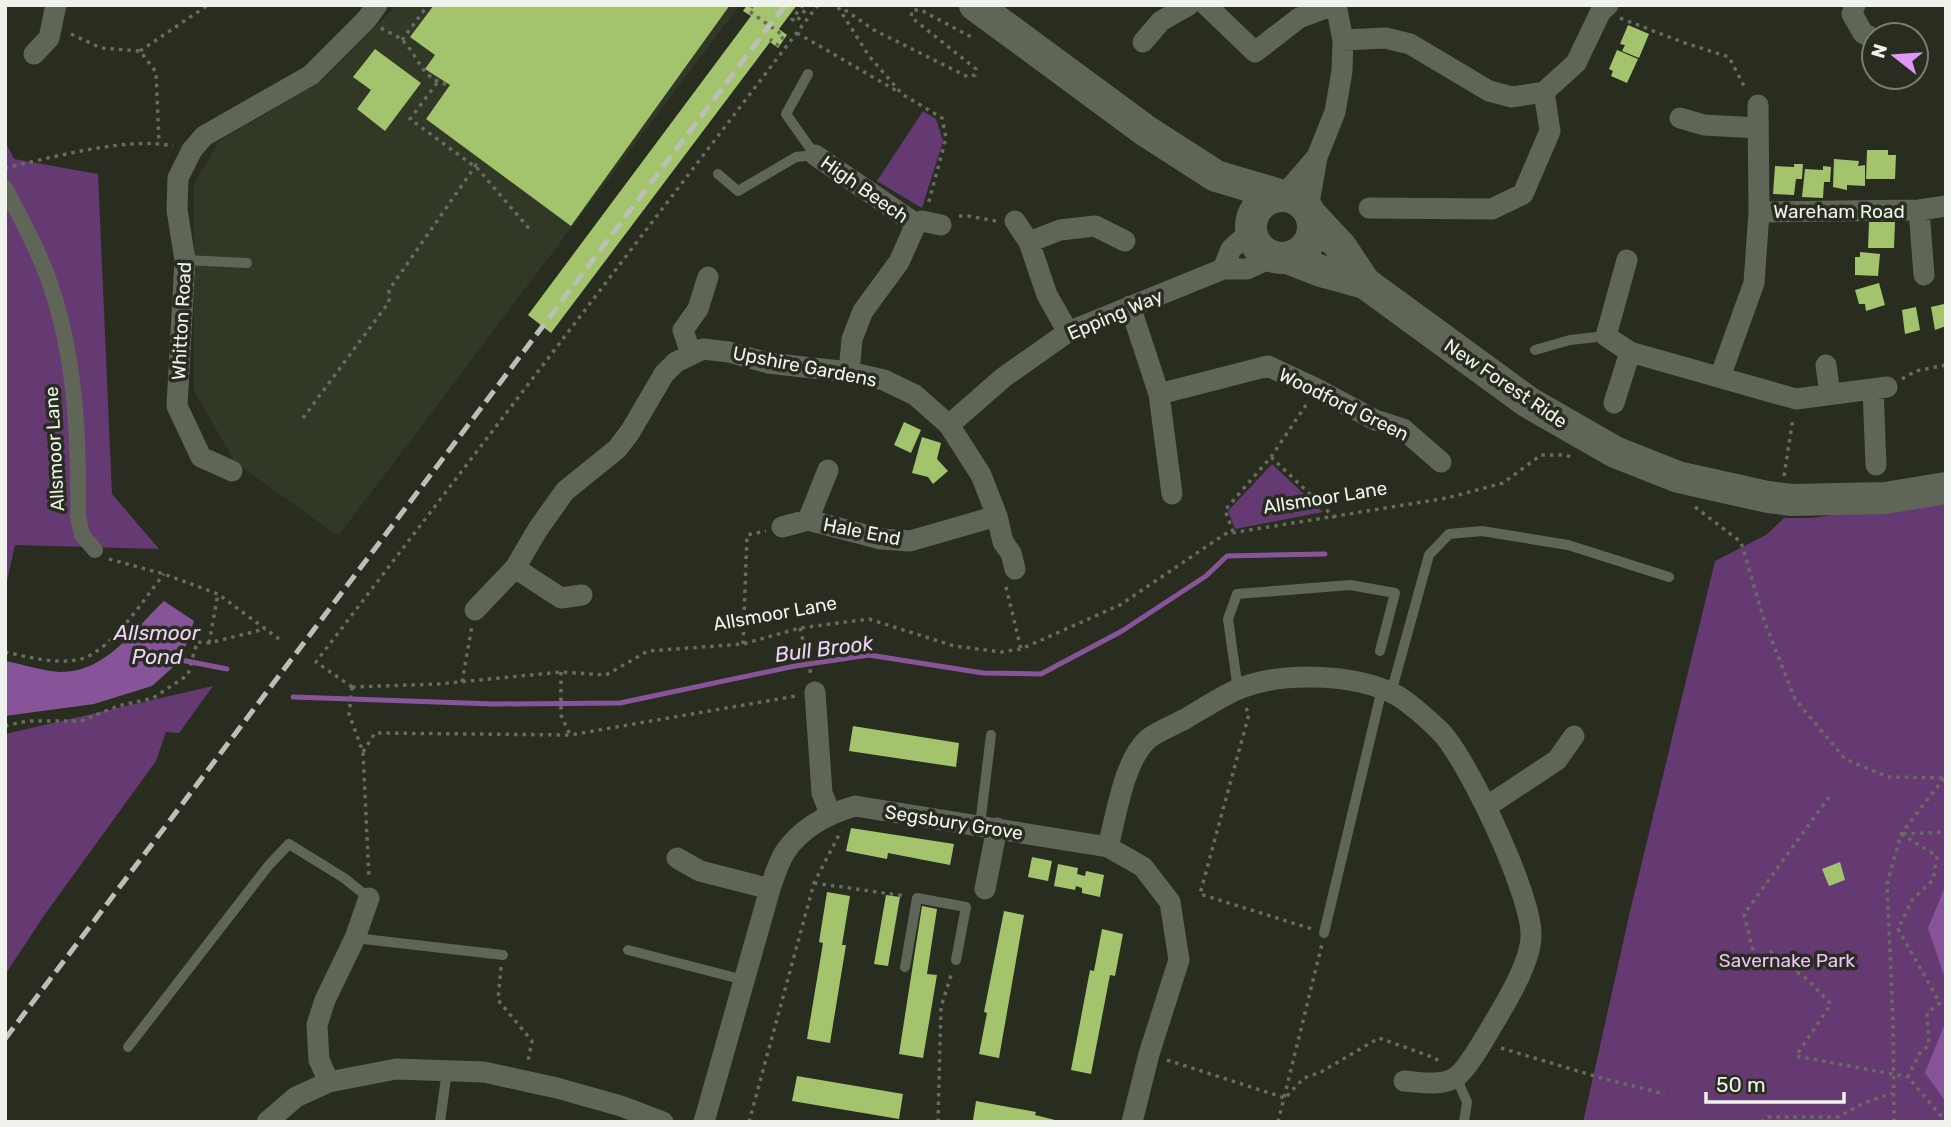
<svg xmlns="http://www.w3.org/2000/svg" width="1951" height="1127" viewBox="0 0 1951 1127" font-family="Rubik,sans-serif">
  <rect width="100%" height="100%" fill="#282d20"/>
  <path fill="#313826" d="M397,5h343l-402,531 -103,-74 -41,-71v-207l26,-44 102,-59z"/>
  <path fill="#653a72" d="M923,111l13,8 7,22 -21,67 -45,-27z
    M5,141l9,18 84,15 14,320 47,55 -144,-4 -10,45z
    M1272,464l51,48 -88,17 -7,-18z
    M1946,499v623h-363l49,-219 83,-342 51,-26 18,-17h28z
    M213,686l-34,47 -13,-1 -10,29 -113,156 -38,58v-241z"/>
  <path fill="#885499" d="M164,601l30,20 -13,39 -29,26 -58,18 -89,12v-55c17,3 37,10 54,11 47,1 74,-42 105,-71z
    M1946,885v96l-18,-53z
    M1946,1021v81l-21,-29z"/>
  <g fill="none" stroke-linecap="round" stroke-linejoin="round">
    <path stroke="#885499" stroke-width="5" d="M176,656l5,4 46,9
      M293,697l201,7 126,-1 175,-37 74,-11 114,18 58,1 81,-43 84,-55 21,-20 98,-2"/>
  </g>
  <path fill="#a3c46c" d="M434,5h296l-159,221 -145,-107 24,-34 -25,-16 10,-14 -25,-18z
    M747,5h50l-18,24 8,6 -9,13 -8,-6 -219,291 -23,-18 223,-299 -8,-5z
    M1628,25l21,9 -10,24 -17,-7 3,-6 -5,-1z
    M375,49l46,34 -36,48 -28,-22 14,-19 -18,-13z
    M1617,50l21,9 -11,24 -16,-7 2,-5 -4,-2z
    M1867,150h21v5h8l-1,24h-29z
    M1834,159l25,2 -1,5 7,-1v21l-18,-1v5l-14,-3z
    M1794,164h9l-1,15h-6l-2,16 -21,-1 2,-28 19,1z
    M1823,166l8,1 -1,15h-6l-1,16 -21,-1 3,-28 18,1z
    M1869,222h26l-1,26h-26z
    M1860,252l20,2 -2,22 -23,-1v-18h5z
    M1879,283l6,22 -19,6 -1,-7h-6l-4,-14z
    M1944,304l2,22 -11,4 -4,-23z
    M1916,307l4,23 -15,4 -3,-24z
    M904,422l17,8 -10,23 -17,-8z
    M922,437l19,6 -4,16 11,12 -15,13 -5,-7 -16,-4z
    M853,726l106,17 -3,24 -107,-16z
    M851,828l103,16 -4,21 -62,-12 -1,6 -41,-8z
    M1032,857l20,4 -4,20 -20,-4z
    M1840,862l5,18 -16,6 -7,-17z
    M1058,864l20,4 -1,6 8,2 1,-5 18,4 -4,22 -18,-4v-5l-6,-2 -1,4 -21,-4z
    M827,892l23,4 -8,49h4l-16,98 -23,-4 16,-96 -4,-1z
    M886,895l14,2 -12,69 -14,-2z
    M922,906l15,3 -10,65 10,1 -14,83 -24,-4z
    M1004,911l20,4 -25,143 -20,-4 8,-41 -3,-1z
    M1102,929l21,5 -8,42 -5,-1 -19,99 -20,-4 19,-100 4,1z
    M797,1076l106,18 -4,25 -107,-18z
    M976,1101l60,11 -1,3 28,7 -90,-2z"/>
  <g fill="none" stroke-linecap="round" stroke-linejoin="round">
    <path stroke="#676c60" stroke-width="3.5" stroke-dasharray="3.5 5" stroke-linecap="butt" d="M753,5l-4,6 35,25 -7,9 -7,-6
      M803,5l-11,14 4,3 13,-17
      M838,5l36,25 94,47 7,-2 1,-6 -65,-52 1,-7h9l52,28 1,-2
      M838,7l31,49 33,38 40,24 4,20 -18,67
      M1620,18l62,24 47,15 17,33
      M381,28c6,4 15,7 20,11 19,17 19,41 49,46
      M797,33l100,58
      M71,34l30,14 39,3 16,21 3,71
      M402,40l26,-35
      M140,51l68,-46
      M437,83l-27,36 68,50 54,63
      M5,168c45,-10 124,-32 168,-22
      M959,216h9l28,5
      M1902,379l14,-8 30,-6
      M303,418l86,-116v-12l87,-125 2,4
      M1271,457l64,61
      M1784,476l9,-58
      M1695,507l46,35 24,81 30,76 50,60 43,18 58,1
      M1233,532l-8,-22 46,-53 35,-52
      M109,559l55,15 54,20 61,45
      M1006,587l15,62
      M800,628l11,46
      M209,643l9,-49
      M743,644l4,-109 19,-4
      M5,652c24,5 52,13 76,7 31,-9 63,-60 83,-85
      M561,672v43l9,20
      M462,682l10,-56
      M352,687l87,-3 122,-12 45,3 42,-24 95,-7 57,-16 69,-9 85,27 47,6 20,-3 99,-44 105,-71 222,-36 56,-15 38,-28h24l9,3
      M352,687l-36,-25 502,-657
      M352,687l-3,27 14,38 6,126
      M1246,708l3,6 -49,180 112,35
      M5,726l22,-5h54l37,-15 35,-8 35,-23 9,-33 12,1 56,-14
      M363,752l12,-19 195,2 226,-39
      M1829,797l-85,117 12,49 14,-11 38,28 23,24 -35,52 112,21
      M1901,834l36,22 -4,24 -21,20 -14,29 42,74 -13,10 2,32 -10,9 -11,23 32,38 6,-1
      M1903,834l43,-2
      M814,883l91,13
      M501,967l-3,33 34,41 -4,20
      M1501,1048l100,30 64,16
      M1167,1060l118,38
      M1287,1096l17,-18 17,-6 58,-34 56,20 7,6
      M749,1122l65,-239 27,-52
      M938,1122l3,-115 11,-35
      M1278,1122l44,-178
      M1761,1122l7,-5h70l26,-14 28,-10
      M1894,1122l-1,-101 -6,-137 14,-50 43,-56"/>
    <path stroke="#5f6557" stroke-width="10" d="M718,174l20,17 58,-34 19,-2 -29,-41 22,-40
      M185,260l62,3
      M1535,350l35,-10 36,-4
      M1238,690l-10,-71 9,-25 113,-9 45,8 -15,58
      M1391,693l38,-138 20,-21 33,-3 86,14 101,32
      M980,825l11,-90
      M1324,933l58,-244
      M355,938l148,17
      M628,950l116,30
      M905,967l12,-69 49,9 -10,53
      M128,1047l141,-182 20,-21 55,34 25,20
      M1456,1077l11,25 -3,20
      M440,1122l7,-51"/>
    <path stroke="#5f6557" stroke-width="16" d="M5,188c18,34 38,71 49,108 22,70 25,147 24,220l4,19 13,15"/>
    <path stroke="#5f6557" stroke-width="21" d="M1206,5l49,47 44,-34 35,-13
      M1855,5l-3,9 11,19 11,6
      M1343,40l43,-2 24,6 79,47 23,6 32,-5 32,-29 25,-52 7,-6
      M1143,42l18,-21 28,-16
      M34,54l15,-16 7,-33
      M1680,118l24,7 54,3
      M815,155l101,69 6,-3 19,4
      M1284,195l33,-38
      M1369,208l123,1 31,-15 27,-63 -6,-39
      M1308,209l9,-52 18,-45 7,-41 1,-31 -7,-35
      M1919,210l5,65
      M1759,212l160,-2 27,-4
      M1015,221l14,21 18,53 21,37
      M1029,242l31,-12 35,-4 30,15
      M1627,260l-21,76 24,16 166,47 91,-12
      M1223,269l8,-20 20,-18
      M1130,306l29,88 109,-28 49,23 58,31 28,9 38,33
      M691,354l-8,-24 15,-21 10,-32
      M1826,365l4,29
      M849,372l3,-33 11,-28 36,-49 17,-38
      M1720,377l34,-94 5,-71 -1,-107
      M1873,389l3,76
      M1159,394l13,100
      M1614,403l16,-51
      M949,425l55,-48 64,-45 155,-63h24l26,-12
      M232,471l-31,-14 -24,-51 8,-146 -8,-50 1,-32 14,-28 12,-14 107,-61 55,-55 11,-15
      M808,520l20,-50
      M782,527l26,-7 73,19 29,2 87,-25
      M515,568l46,30 21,-3
      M475,610l40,-42 23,-39 27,-38 52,-42 13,-17 34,-58 12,-12 27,-13 26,3 39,11 81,9 35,8 31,15 34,30 32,50 16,41 6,26 8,11 4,16
      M815,692l7,101 8,20
      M1486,807l71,-47 17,-24
      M1108,847c8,-31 16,-87 40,-108 10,-8 26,-14 37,-20 17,-10 34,-21 51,-29 44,-19 118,-17 160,5 13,7 35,27 45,37 28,30 90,162 90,202 1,25 -23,65 -36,87 -8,13 -27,48 -39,56 -15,10 -37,5 -52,4
      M677,858l23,13 70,18
      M985,889l12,-61
      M329,1082l-10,-22 -2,-35 8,-25 30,-62 14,-40
      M267,1122l29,-25 33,-15 67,-13 88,3 73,16 64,18 42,16
      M704,1122l66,-233c4,-12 8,-26 15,-37 17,-25 42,-38 70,-46l253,41 35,20 27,35 9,58 -30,94 -17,68"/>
    <path stroke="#5f6557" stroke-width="32" d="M975,5l171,126 70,45 64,19
      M1251 227a31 31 0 1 1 62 0a31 31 0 1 1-62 0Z
      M1312,216l29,31 24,36
      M1288,258l33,13 44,12 163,119 87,50 63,25 90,20 24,3 93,-2 61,-10"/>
    <path stroke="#bcbfb6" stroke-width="5" stroke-dasharray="14 7" stroke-linecap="butt" d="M5,1039l780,-1034"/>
  </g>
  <g text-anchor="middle" stroke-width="7" stroke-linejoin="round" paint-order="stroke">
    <g font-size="19" fill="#f0f3eb" stroke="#282d20">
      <text transform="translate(865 189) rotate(35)" y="7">High Beech</text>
      <text x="1839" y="218">Wareham Road</text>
      <text transform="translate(1115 314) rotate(-23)" y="7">Epping Way</text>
      <text transform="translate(181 321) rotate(-87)" y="7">Whitton Road</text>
      <text transform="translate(805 366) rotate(11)" y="7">Upshire Gardens</text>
      <text transform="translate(1506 383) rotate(34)" y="7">New Forest Ride</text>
      <text transform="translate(1344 404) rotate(26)" y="7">Woodford Green</text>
      <text transform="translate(54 449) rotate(-93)" y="7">Allsmoor Lane</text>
      <text transform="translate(1325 497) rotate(-9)" y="7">Allsmoor Lane</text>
      <text transform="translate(862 531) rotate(11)" y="7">Hale End</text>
      <text transform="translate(775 613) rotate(-10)" y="7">Allsmoor Lane</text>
      <text transform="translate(954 822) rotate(9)" y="7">Segsbury Grove</text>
    </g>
    <g font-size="19" fill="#edc3fc" stroke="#282d20">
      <text x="1787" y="967">Savernake Park</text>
    </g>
    <g font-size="21" font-style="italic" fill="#f1d4fb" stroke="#282d20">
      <text x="157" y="640">Allsmoor<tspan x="157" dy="24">Pond</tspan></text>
      <text transform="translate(824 649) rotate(-7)" y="7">Bull Brook</text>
    </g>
  </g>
  <rect width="1951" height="1127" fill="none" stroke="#f0f3eb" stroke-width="14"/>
  <g transform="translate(1895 56) rotate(287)"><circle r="33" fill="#282d20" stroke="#787c71" stroke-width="2"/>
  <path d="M0-5L12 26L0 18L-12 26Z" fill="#dd99f3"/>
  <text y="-10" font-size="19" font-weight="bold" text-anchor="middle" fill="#f0f3eb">N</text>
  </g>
  <path d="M1706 1092v10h138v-10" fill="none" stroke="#f0f3eb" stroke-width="3.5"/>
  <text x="1716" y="1092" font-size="21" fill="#f0f3eb" stroke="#282d20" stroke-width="5" paint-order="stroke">50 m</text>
</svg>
